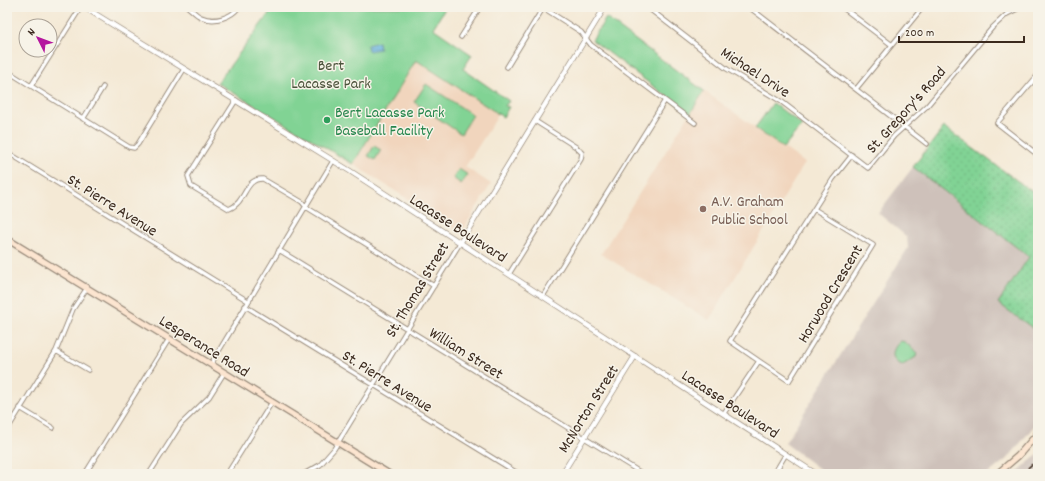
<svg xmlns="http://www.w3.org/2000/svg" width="1045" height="481" viewBox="0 0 1045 481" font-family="Dekko,sans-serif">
  <defs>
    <pattern id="grass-dots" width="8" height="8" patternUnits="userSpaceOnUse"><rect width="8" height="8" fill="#81d394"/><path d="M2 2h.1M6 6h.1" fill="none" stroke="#70b57f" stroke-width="1.8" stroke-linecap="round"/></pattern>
    <pattern id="water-rules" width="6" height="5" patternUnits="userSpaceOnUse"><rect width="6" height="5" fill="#68b8e3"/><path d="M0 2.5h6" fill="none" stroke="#5796b7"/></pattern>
  </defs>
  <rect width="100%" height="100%" fill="#f7f3e8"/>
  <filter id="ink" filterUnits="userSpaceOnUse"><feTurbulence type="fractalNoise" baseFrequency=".025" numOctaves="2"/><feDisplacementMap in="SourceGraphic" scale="8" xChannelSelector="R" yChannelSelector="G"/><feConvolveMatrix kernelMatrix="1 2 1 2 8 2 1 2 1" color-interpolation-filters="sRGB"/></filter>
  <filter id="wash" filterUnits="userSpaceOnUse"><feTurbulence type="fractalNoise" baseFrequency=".012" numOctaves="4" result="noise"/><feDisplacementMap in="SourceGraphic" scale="16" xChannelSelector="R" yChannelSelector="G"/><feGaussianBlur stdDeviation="0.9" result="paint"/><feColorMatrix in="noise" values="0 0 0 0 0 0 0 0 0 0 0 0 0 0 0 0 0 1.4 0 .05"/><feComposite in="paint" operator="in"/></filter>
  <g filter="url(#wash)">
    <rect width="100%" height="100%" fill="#f4e9d5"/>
    <path fill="#f1d5bd" d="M416,60l83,54 -34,53 26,17 -30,49 -108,-69z
      M704,91l101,72 -96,157 -108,-66z"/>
    <path fill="#cec1ba" d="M913,167l116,90 -31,46 40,29v89l-29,36 -21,17h-162l-41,-31 123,-195 -1,-11 -29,-24z
      M1038,454v20h-23z"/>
    <path fill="url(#grass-dots)" stroke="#5e7e59" d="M944,127l94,69v136l-40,-29 31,-46 -116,-90z"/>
    <path fill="#81d394" stroke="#5e7e59" d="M274,7h172l-13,21 39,27 -9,14 46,32 -4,5 4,1 -6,10 -87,-57 -63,104 -136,-81z
      M606,18l98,73 -14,23 -98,-74z
      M426,84l47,31 -12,19 -47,-32z
      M773,103l29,22 -19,23 -28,-20z
      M374,146l7,4 -6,10 -7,-4z
      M459,169l9,6 -7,9 -8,-6z
      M901,341l4,1 12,11 -1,4 -13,8c-14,-3 -12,-17 -2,-24z"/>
    <path fill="url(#water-rules)" stroke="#527180" d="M379,42l1,7 -12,2 -1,-6z"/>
  </g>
  <g filter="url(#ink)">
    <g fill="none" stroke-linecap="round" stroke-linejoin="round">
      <g stroke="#988a7a" stroke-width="5.5">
        <path id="minor" d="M188,7c4,3 8,8 13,10 13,6 30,1 38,-10
          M542,7l39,25 10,13 104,78
          M647,7l80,62 55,33 86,66 26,-32 33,-30 65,-78 15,-14 14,-7
          M749,7l178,137
          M842,7l50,38
          M461,37l19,-30
          M507,67l36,-59
          M7,71l122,76 5,1 4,-4 46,-75
          M1038,75l-41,48 41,32
          M31,86l50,-79
          M856,89l67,-82
          M236,100l-48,76 3,10 38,23c18,-7 15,-31 34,-30l39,23 4,5 128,79
          M83,119l20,-32
          M7,152l241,149
          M279,250l364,224
          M509,274l72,-115 1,-6 -6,-6 -41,-26
          M543,296l121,-194
          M245,306l274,168
          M56,351l32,19
          M759,361l30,20 84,-136 -59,-36
          M211,364l122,-203
          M20,408l33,20
          M724,413l35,-52 -29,-20 103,-162 19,-24
          M7,430l49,-79 17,-42 14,-21
          M85,474l84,-135
          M149,474l32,-50 28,-27 15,-24
          M227,474l45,-72
          M304,474l16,-9 14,-16 126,-206
          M774,474l12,-20"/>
      </g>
      <g stroke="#988a7a" stroke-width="6">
        <path id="tertiary" d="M84,7l266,164 466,303
          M460,243l145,-236
          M562,474l73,-118"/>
      </g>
      <g stroke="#988a7a" stroke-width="8">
        <path id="secondary" d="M7,239l382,235
          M997,474l21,-18 20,-23"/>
      </g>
      <use href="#minor" stroke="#fff" stroke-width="3.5"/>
      <use href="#tertiary" stroke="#fff" stroke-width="4.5"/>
      <use href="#secondary" stroke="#fce5d0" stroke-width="5.5"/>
      <path stroke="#3b2a1e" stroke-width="1.5" stroke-dasharray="6 3" stroke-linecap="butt" d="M1021,474l17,-15"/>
    </g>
  </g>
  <circle fill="#2e9e5b" stroke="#f7f3e8" stroke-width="1.5" cx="327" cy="120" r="4"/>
  <circle fill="#8d6e63" stroke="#f7f3e8" stroke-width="1.5" cx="703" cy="209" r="4"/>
  <g text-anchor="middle" stroke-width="3" stroke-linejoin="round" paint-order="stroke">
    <g font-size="16" fill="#4c543c" stroke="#f7f3e8">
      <text x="331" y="70">Bert<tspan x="331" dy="18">Lacasse Park</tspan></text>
    </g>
    <g font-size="16" fill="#3b2a1e" stroke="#f7f3e8">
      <text transform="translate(756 71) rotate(33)" y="6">Michael Drive</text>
      <text transform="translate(905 109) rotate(-48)" y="6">St. Gregory's Road</text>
      <text transform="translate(113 204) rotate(32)" y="6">St. Pierre Avenue</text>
      <text transform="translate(459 227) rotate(33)" y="6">Lacasse Boulevard</text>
      <text transform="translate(416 289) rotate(-59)" y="6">St. Thomas Street</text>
      <text transform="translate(829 293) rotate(-59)" y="6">Horwood Crescent</text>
      <text transform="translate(205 345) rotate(32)" y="6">Lesperance Road</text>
      <text transform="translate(467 352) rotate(32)" y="6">William Street</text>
      <text transform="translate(388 380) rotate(32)" y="6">St. Pierre Avenue</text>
      <text transform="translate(731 403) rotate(33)" y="6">Lacasse Boulevard</text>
      <text transform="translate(587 408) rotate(-58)" y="6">McNorton Street</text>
    </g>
    <g font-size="16" fill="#27864d" stroke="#f7f3e8" text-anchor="start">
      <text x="335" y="117">Bert Lacasse Park<tspan x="335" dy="18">Baseball Facility</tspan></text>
    </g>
    <g font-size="16" fill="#785e54" stroke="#f7f3e8" text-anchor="start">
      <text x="711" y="206">A.V. Graham<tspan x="711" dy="18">Public School</tspan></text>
    </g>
  </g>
  <rect width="1045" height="481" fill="none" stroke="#f7f3e8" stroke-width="24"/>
  <g transform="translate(38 38) rotate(312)"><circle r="19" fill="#f7f3e8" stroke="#aca397"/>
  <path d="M0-3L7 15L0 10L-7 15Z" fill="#b5179e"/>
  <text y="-6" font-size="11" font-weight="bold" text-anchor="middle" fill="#3b2a1e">N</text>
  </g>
  <path d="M899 36v6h125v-6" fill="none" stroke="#3b2a1e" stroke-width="2"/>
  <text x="905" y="36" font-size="12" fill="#3b2a1e" stroke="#f7f3e8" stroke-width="3" paint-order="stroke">200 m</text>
</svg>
